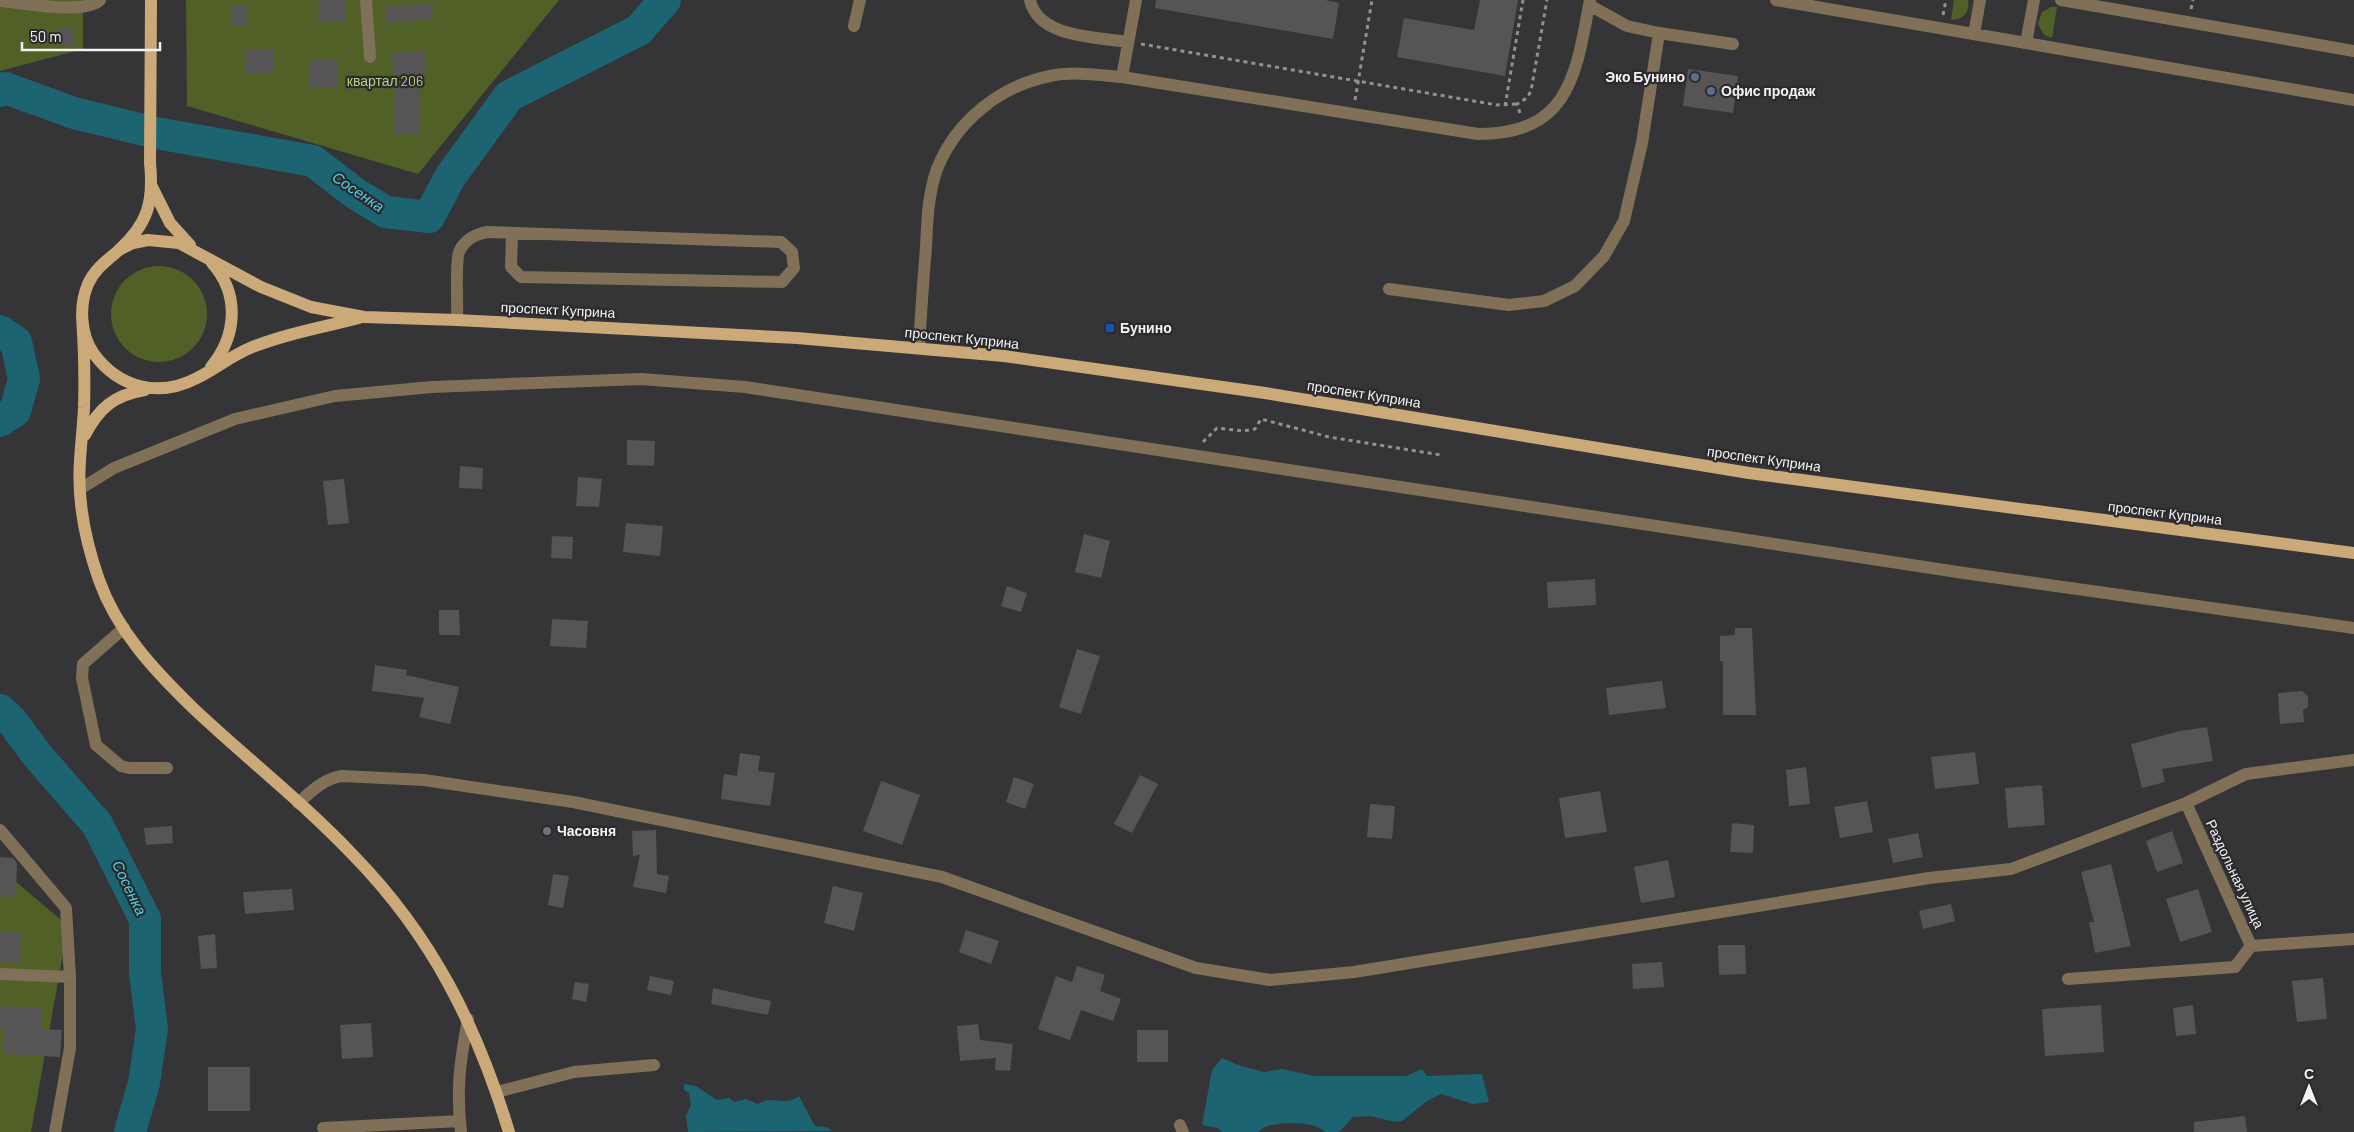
<svg xmlns="http://www.w3.org/2000/svg" width="2354" height="1132" viewBox="0 0 2354 1132" font-family="Barlow,sans-serif">
  <rect width="100%" height="100%" fill="#353436"/>
  <path fill="#516027" d="M0,0h83v49l-83,22z
    M186,0h373l-141,174 -231,-68z
    M1954,0h14c2,12 -5,20 -17,20z
    M2051,7h6l-5,31 -8,-3 -6,-11 4,-12z
    M111 314a48 48 0 1 1 96 0a48 48 0 1 1-96 0Z
    M0,868l68,58 -37,206h-31z"/>
  <path fill="#1d6473" d="M1222,1058l16,7 26,7 18,-3 33,7h91l16,-7 5,7 55,-2 7,28 -16,2 -32,-10 -14,7 -25,20 -8,1 -23,-6 -18,1 -14,15h-14c-9,-12 -58,-12 -66,0h-37l-4,-4 -16,-3 10,-55z
    M684,1084l12,2 21,14 12,-2 5,4 12,-3 12,5c16,-9 26,3 41,-8l16,30 12,1 5,4 -144,1 -2,-16 5,-11 -2,-12 -5,-3z"/>
  <g fill="none" stroke-linecap="round" stroke-linejoin="round">
    <path stroke="#1d6473" stroke-width="32" d="M0,91l5,-3 69,25 82,20 157,28 43,33 30,18 43,5 21,-40 59,-81 130,-66 26,-30
      M0,331l16,11 8,37 -9,32 -15,10
      M0,710l11,10 26,35 60,69 48,95v54l7,56 -8,54 -14,49"/>
  </g>
  <path fill="#575456" d="M319,0h27l-1,22h-27z
    M1156,0h169l14,3 -6,36 -178,-31z
    M1480,0h38l-13,76 -108,-19 7,-39 70,12z
    M432,3l1,16 -47,4 -1,-16z
    M232,5l16,1 -1,20h-16z
    M58,28l16,1 -1,17h-16z
    M245,50h28v23l-27,1z
    M424,50l2,25 -7,1 1,57 -26,1 1,-40 -3,-41z
    M338,59v29h-29v-28z
    M1688,69l50,7 -5,37 -50,-7z
    M627,440l28,1 -1,25 -27,-1z
    M460,466l23,2 -1,21 -23,-1z
    M578,477l24,2 -3,28 -23,-1z
    M344,479l5,44 -21,2 -5,-44z
    M626,523l37,3 -3,30 -37,-4z
    M1084,534l26,7 -9,37 -26,-6z
    M552,536l21,1 -1,22 -21,-1z
    M1595,579l1,26 -48,3 -1,-26z
    M1007,586l20,7 -6,19 -20,-6z
    M439,610h20l1,25h-21z
    M552,619l36,2 -2,27 -36,-2z
    M1735,628h17l4,87h-33v-54h-3v-25l15,-1z
    M1077,649l23,7 -19,58 -22,-7z
    M375,665l32,5 -1,5 53,12 -9,37 -31,-7 5,-19 -52,-7z
    M1662,681l4,27 -57,7 -3,-27z
    M2302,691l6,5v11l-5,3 1,12 -24,2 -2,-31z
    M2207,727l6,34 -51,8 3,13 -23,6 -11,-44 49,-13z
    M1975,752l4,32 -44,5 -4,-32z
    M740,753l20,3 -2,15 17,2 -5,33 -49,-7 3,-25 13,2z
    M1806,767l4,37 -21,2 -3,-36z
    M1140,775l18,9 -26,49 -18,-9z
    M1014,777l20,7 -9,25 -19,-7z
    M881,781l39,14 -18,50 -39,-14z
    M2042,785l3,40 -37,3 -3,-40z
    M1600,791l7,41 -42,6 -6,-40z
    M1867,801l6,31 -33,6 -6,-31z
    M1370,804l25,2 -3,33 -25,-2z
    M1732,823l22,2 -1,28 -23,-1z
    M172,826l1,17 -27,2 -2,-17z
    M656,830l1,44 12,2 -3,17 -33,-6 7,-32 -7,1 -1,-25z
    M2172,831l11,32 -26,9 -11,-31z
    M1918,833l5,24 -30,6 -5,-24z
    M0,857l13,1 4,5 -1,34 -16,-1z
    M1668,860l7,37 -34,6 -7,-36z
    M2111,864l20,82 -36,7 -6,-31h5l-13,-50z
    M553,874l16,2 -6,32 -15,-3z
    M833,886l30,7 -9,38 -30,-8z
    M292,889l2,21 -49,4 -2,-22z
    M2198,889l14,43 -32,10 -14,-43z
    M1951,904l4,17 -32,8 -4,-18z
    M966,930l33,11 -8,23 -32,-12z
    M0,932l21,1 -1,30 -20,-1z
    M215,934l2,34 -16,1 -3,-33z
    M1718,945h27l1,29 -27,1z
    M1662,962l2,25 -31,2 -1,-25z
    M1077,966l28,9 -5,16 21,8 -8,22 -32,-11 -11,30 -32,-11 18,-53 16,6z
    M650,976l24,5 -3,14 -24,-5z
    M2323,978l4,41 -30,3 -5,-41z
    M575,982l14,2 -3,18 -14,-3z
    M713,988l58,13 -3,14 -57,-11z
    M2101,1005l3,47 -59,4 -3,-47z
    M2193,1005l3,29 -20,2 -3,-28z
    M0,1006l42,2 -1,21 21,1 -2,27 -57,-3 1,-26h-4z
    M371,1023l2,34 -31,2 -2,-34z
    M978,1024l2,16 33,4 -3,27 -15,-1 1,-12 -36,3 -3,-35z
    M1137,1030h31v32h-31z
    M208,1067h42v44h-42z
    M2245,1116l2,16h-53v-10z"/>
  <g fill="none" stroke-linecap="round" stroke-linejoin="round">
    <path stroke="#929193" stroke-width="3" stroke-dasharray="4 4" stroke-linecap="butt" d="M2191,9l2,-9
      M1943,15l3,-15
      M1141,44l356,61 20,-1
      M1355,100l17,-100
      M1505,106l18,-106
      M1520,113l-3,-9 10,-6 4,-7 16,-91
      M1203,442l14,-14 26,3 12,-2 6,-10 68,18 112,18"/>
    <path stroke="#807058" stroke-width="12" d="M366,0l4,57
      M1030,0c8,38 67,37 98,42
      M1776,0l250,43 8,-43
      M2061,0l293,51
      M0,1c23,2 84,14 100,-1
      M1589,5l38,21 32,7
      M854,26l6,-26
      M1974,34l6,-34
      M2026,43l328,57
      M1122,77l14,-77
      M1389,289l120,16 35,-4 31,-15 29,-30 20,-35 18,-78 17,-110 74,11
      M457,320c1,-14 -2,-58 2,-68 5,-12 17,-18 28,-20l294,10 11,10 2,16 -12,14 -261,-5 -10,-10 1,-34
      M919,347c2,-33 4,-66 7,-99 1,-26 2,-54 11,-79 19,-48 63,-83 113,-93 23,-5 49,-1 72,1l356,57c92,0 98,-60 112,-134
      M80,489l34,-21 121,-49 100,-23 97,-9 209,-8 104,8 1219,186 390,55
      M124,628l-41,36 -1,14 14,67 25,21 8,2h38
      M298,803c14,-12 25,-24 44,-27l82,4 149,22 369,75 254,91 74,12 84,-8 575,-94 82,-9 175,-66 60,-29 108,-14
      M2186,803l65,143 103,-7
      M0,830l66,78 4,69v71l-15,84
      M0,974l70,3
      M2068,979l167,-12 16,-21
      M497,1092l77,-20 80,-7
      M1180,1125l3,7
      M323,1128l137,-7
      M461,1132c-5,-44 -1,-70 7,-113"/>
    <path stroke="#cba978" stroke-width="12" d="M151,0l-1,163c4,39 -2,61 -32,88 -12,10 -23,18 -30,33 -9,21 -8,51 6,70 25,34 65,44 103,24 18,-9 34,-22 53,-30 35,-14 73,-21 109,-30
      M152,187l18,36 20,22
      M119,250l14,-7 15,-3 31,3 82,44 50,20 53,10 93,3 340,18 207,18 261,37 484,80 605,80
      M82,316c2,30 3,61 2,92 -1,18 -3,35 -4,53 -3,40 6,82 19,119 18,51 56,91 94,128 53,50 111,95 161,148 78,80 123,170 155,276
      M211,367c26,-31 29,-73 1,-104
      M85,435c14,-27 29,-40 60,-45"/>
  </g>
  <g fill="#5c6f8a" stroke="#2b2a2c" stroke-width="2">
    <circle cx="1695" cy="77" r="5"/>
    <circle cx="1711" cy="91" r="5"/>
  </g>
  <rect fill="#1a4fb4" stroke="#2b2a2c" stroke-width="2" x="1105" y="323" width="10" height="10" rx="2.5"/>
  <circle fill="#6b7280" stroke="#2b2a2c" stroke-width="2" cx="547" cy="831" r="5"/>
  <g text-anchor="middle" stroke-width="4.5" stroke-linejoin="round" paint-order="stroke">
    <g font-size="14" font-weight="bold" fill="#f4f3f4" stroke="#2b2a2c" text-anchor="start">
      <text x="1685" y="82" text-anchor="end">Эко Бунино</text>
      <text x="1721" y="96">Офис продаж</text>
      <text x="1120" y="333">Бунино</text>
      <text x="557" y="836">Часовня</text>
    </g>
    <g font-size="14" fill="#bad278" stroke="#2b2a2c">
      <text x="385" y="86">квартал 206</text>
    </g>
    <g font-size="14" fill="#f4f3f4" stroke="#2b2a2c">
      <text transform="translate(558 310) rotate(3)" y="5">проспект Куприна</text>
      <text transform="translate(962 338) rotate(6)" y="5">проспект Куприна</text>
      <text transform="translate(1364 394) rotate(9)" y="5">проспект Куприна</text>
      <text transform="translate(1764 459) rotate(8)" y="5">проспект Куприна</text>
      <text transform="translate(2165 513) rotate(7)" y="5">проспект Куприна</text>
      <text transform="translate(2235 874) rotate(65)" y="5">Раздольная улица</text>
    </g>
    <g font-size="15" font-style="italic" fill="#50d3f0" stroke="#2b2a2c">
      <text transform="translate(358 192) rotate(34)" y="5">Сосенка</text>
      <text transform="translate(129 888) rotate(64)" y="5">Сосенка</text>
    </g>
  </g>
  <g transform="translate(2309 1087)" stroke="#2b2a2c" stroke-width="4" paint-order="stroke">
  <path d="M0-4L9 19L0 12L-9 19Z" fill="#f4f3f4"/>
  <text y="-8" font-size="14" font-weight="bold" text-anchor="middle" fill="#f4f3f4">С</text>
  </g>
  <path d="M22 42v8h138v-8" fill="none" stroke="#f4f3f4" stroke-width="2.5"/>
  <text x="30" y="42" font-size="15" fill="#f4f3f4" stroke="#2b2a2c" stroke-width="4" paint-order="stroke">50 m</text>
</svg>
